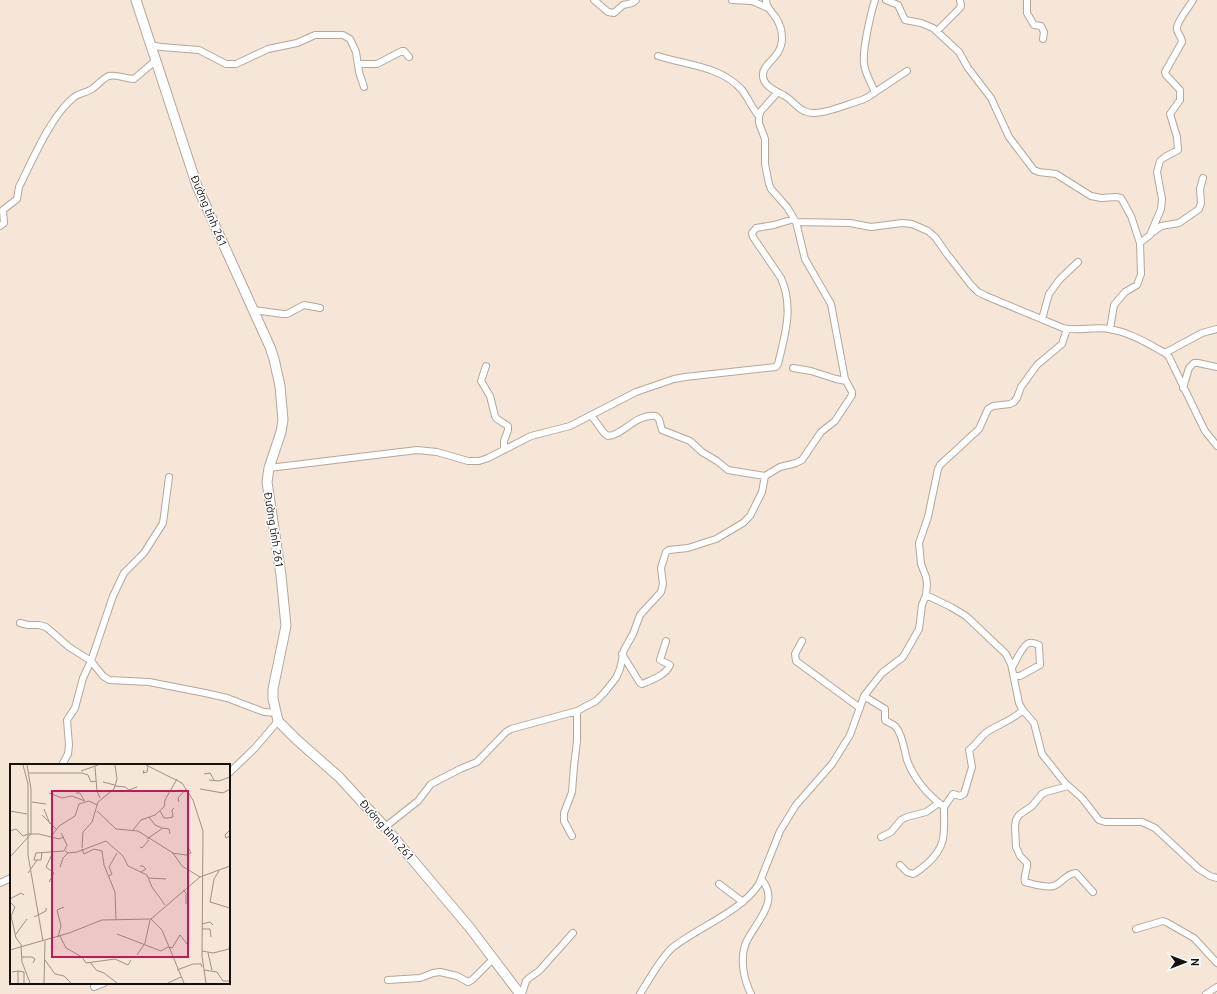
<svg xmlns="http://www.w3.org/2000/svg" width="1217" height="994" viewBox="0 0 1217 994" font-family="Ubuntu,sans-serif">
  <rect width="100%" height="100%" fill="#f5e6d8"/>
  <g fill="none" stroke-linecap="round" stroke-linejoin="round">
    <g stroke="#b5a799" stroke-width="8">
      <path id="minor" d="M594,0l14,12 6,1 9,-8 9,-2 4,-3
        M732,0l20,1 16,7
        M766,0c0,8 6,11 10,18 4,6 6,13 6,20 0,20 -19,25 -19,36 -1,12 13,17 22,22 7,4 12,12 19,15 14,7 43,-7 58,-11l6,-3 39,-26
        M886,0l12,5 7,15 16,3 12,5 26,24 9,16 23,30 18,39 25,33 5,2 17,2 35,22 10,2 15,-1 5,1 10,18 9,27 1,31 -4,11 -12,7 -11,13 -4,24
        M1027,0v13l7,12 7,1 3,6 -1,7
        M937,31l22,-22 2,-3 -1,-6
        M150,45l11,2 38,3 27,14h10l32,-15 29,-6 18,-8h28l7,4 6,13 3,20 5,15
        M658,56c28,9 63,10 84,34 6,8 10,18 17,26
        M358,64h19l25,-13h2l5,6
        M875,92c-4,-9 -10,-19 -11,-28 -2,-13 7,-52 11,-64
        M796,222l54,1 21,4 31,-4 10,1 16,7 7,6 12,17 24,31 7,7 8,4 77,32c15,4 30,-2 46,1 20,3 38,14 56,24l4,4 36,74 12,15
        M0,226l4,-3 -1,-13 14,-11 2,-12c13,-26 32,-71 54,-89 6,-5 13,-5 19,-9 6,-4 11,-11 17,-13 8,-2 16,3 25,3l21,-18
        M1153,232l8,-6 18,-3 20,-14 2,-6 -1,-14 3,-11
        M1140,243l10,-8 11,-26 1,-10 -5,-27 3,-11 5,-4 13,-7 -1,-13 -7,-23 10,-14v-10l-14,-15 -1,-3 17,-30c0,-6 -6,-9 -5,-14 0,-7 13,-22 16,-28
        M253,310l30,4h4l17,-9 16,3
        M1042,319l7,-25 11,-15 18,-17
        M1165,353l37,-20 15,-4
        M486,366l-5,15 9,15 5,20 2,3 11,7v4l-4,11v9
        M793,368l18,3 25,8 10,2
        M1183,388l6,-20 5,-5h4l19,4
        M591,415l13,18 4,3c16,-1 26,-22 48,-20l3,3 3,11 28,11 12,11 15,9 11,9 37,6
        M269,468l148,-18 20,2 31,9h11l9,-3 43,-22 39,-10 66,-34 38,-13 11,-2 91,-10 2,-3c7,-29 16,-57 3,-86l-28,-41 -1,-4 4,-5 18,-3 20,-6
        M926,595l25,12 15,9 40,38 5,10 8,39 3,6 12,14 8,31 23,29 17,15 17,22 6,2h37l13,6 44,41 11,7 7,2
        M20,623l8,2h11l7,2 23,20 22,14 12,15 6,4 40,2 56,11 22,5 37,14 12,1
        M802,641l-7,13 1,7 64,47
        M622,654l18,29 2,1c10,-4 24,-9 28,-19l-10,-5 6,-19
        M1012,668c3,-6 11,-23 17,-25 3,-1 8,1 10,2l1,20 -20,11h-6
        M864,696l21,13v11c4,3 8,4 11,7 7,9 8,22 11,33 7,19 21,35 37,47v2c0,24 3,36 -16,54 -5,4 -9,8 -15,11l-6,-2 -7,-7
        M62,765l6,-11 1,-9 -2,-25 8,-12 8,-30 8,-17 22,-65 11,-23 20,-20 19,-30 6,-46
        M229,773l26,-25 23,-27
        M1068,786l-22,6 -4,2 -10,12 -13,9 -3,5 -1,6 1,21 4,9 7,7c1,6 -4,13 -2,19 8,2 19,6 29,4 8,-3 13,-13 22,-13l17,19
        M944,807l9,-13 7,2 4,-2 8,-27 -3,-17c7,-5 11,-13 18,-18 12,-8 26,-12 36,-22
        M385,827l33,-26 13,-17 29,-15 17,-7 29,-30 5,-3 66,-18 19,-10 8,-8 12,-15 4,-9 4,-19 9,-16 7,-19 21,-23 2,-8 -2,-16 5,-16 3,-2 19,-2 28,-9 27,-16 7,-7 12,-24 3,-16 15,-9 16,-4 6,-3 19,-28 14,-11 17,-26v-3l-7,-13 -14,-75 -26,-45 -9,-37 -9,-15 -16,-18 -2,-5 -4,-20v-25l-6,-16v-7l2,-5 16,-18
        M572,836l-8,-15v-8l8,-21 2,-26 3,-25v-30
        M881,837l10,-5 10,-12 6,-3 19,-5 13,-9
        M0,883l11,-5
        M719,884l24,18
        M1136,929l27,-8 3,1 28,16 23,25
        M388,980l32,-2 13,-5 7,-1 17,4 11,6 4,-2 22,-22
        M94,987l10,-4
        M522,994l4,-13 3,-3 10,-7 34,-38
        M640,994c9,-14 20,-35 32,-46 26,-21 69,-36 87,-64l21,-53 16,-26 36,-41 18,-29 14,-39 18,-23 21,-16 16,-28 3,-24 4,-10 1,-11 -1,-7 -5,-13 -2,-21 9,-26 10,-48 2,-4 39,-36 9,-20 5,-3 17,-2 4,-2 3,-4 4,-11 16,-22 25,-21 5,-15
        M751,994c-7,-14 -11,-33 -6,-49 8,-21 37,-43 16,-66
        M1206,994l11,-7"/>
    </g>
    <g stroke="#b5a799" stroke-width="11">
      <path id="secondary" d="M136,0l61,186 73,161 4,12 6,27 3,34 -2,12 -12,36 -2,14 14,93 5,51 -13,63v10l5,22 19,19 42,37 46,50 85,101 50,66"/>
    </g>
    <use href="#minor" stroke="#fff" stroke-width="6"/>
    <use href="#secondary" stroke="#fff" stroke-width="9"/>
  </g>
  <g text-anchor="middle" stroke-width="3" stroke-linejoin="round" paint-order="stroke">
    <g font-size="11" fill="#16110c" stroke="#fff">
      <text transform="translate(209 211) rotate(67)" y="4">Đường tỉnh 261</text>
      <text transform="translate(274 530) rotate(81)" y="4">Đường tỉnh 261</text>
      <text transform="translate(387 830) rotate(49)" y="4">Đường tỉnh 261</text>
    </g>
  </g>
  <g transform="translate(10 764)">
    <rect width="220" height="220" fill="#f5e6d8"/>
    <path fill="none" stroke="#9c9186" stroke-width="1" d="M13,1l5,19v71l15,86M136,1l36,18 11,17 10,31 -1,125 4,27M85,3l2,24 3,7M134,6l-1,3 4,-1 1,-6M71,7l17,-6M19,9h53l6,2 3,7 5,-1M194,10l6,-1 4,7M199,16l10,1 11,-4M93,18l12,3M105,22l10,1 4,3 8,-3M190,25l23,4 7,-4M39,29l13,5 10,-2 13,5M66,29h4l4,7M22,38l14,2M169,38l-1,-4 8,-9M34,45l6,15M0,47l17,3M87,47l19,18 22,2 35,22 9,13 18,11M150,47l4,7h4l5,-1 -1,-7 2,-2M32,51l14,14M139,53l6,8 7,3M123,66l8,-10 14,-5 9,-8 1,-7 12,-21M220,66l-5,5 1,3 4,-2M0,67l6,-2 7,7 5,-2h11l20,5 5,-2M41,73l8,-11 16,-10 4,-12 10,-3 8,4M137,75l16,-11 6,1 1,5M130,83l2,1 7,-8M72,84l1,-16 9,-10 6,-20 16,-13 3,-10 -2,-14M72,85l2,5 10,-5 8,2 2,14 11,27 1,28M55,87l3,2 9,-1 29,-11 17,15 5,10 19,9 5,12 13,18M32,88l-1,8h-7l2,-7 28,-2 3,-6 -6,-12M162,89l14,2 5,-2 -2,-4M0,93l21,-23v-45l-4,-24M130,102h3l3,3 -5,3M50,103l3,-9 5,-5M209,107l-5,8 -4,23 20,6M18,109l9,-13M99,112l3,-2 -3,-7 8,-14M139,114l17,1M39,118l5,-9 -8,-6 7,-15M173,126l3,3v11M0,135l11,-6 3,2M0,138l5,5 -4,9 5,22 6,8M24,153l12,-6v-3M141,155l11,11 22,53M192,160l8,-2 3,3M192,165h8l1,8M6,170l11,-15M107,170l44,17 7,-4M50,172l6,12 16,9 4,6 29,-4 13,6 3,-5M48,173l3,-11 -4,-16 7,-3M11,182l1,16 8,21M158,183l4,1 8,-13 7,9M0,186l59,-17 33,-13 49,-1 49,-42 30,-11M192,187l11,2 16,-4 1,-6M198,189l4,17M127,191l8,-12 5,-23M12,193h10l3,2 -2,4M35,196l10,14 9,2 7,7M80,198l6,8 8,3 13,10M167,206l16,-6h8l1,3M194,206l13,2 6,9h7M8,207l6,1v11M2,208l6,-1v12M34,219l1,-42M158,219l13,-6"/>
    <path fill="#c2185b" fill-opacity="0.15" stroke="#c2185b" stroke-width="2" d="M42,27h136v166h-136z"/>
    <rect width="220" height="220" fill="none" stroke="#16110c" stroke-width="2"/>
  </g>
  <g transform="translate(1185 962) rotate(90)" stroke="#ffffff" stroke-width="3" paint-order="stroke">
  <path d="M0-3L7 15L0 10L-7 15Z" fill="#16110c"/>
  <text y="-6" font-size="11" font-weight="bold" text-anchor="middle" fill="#16110c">N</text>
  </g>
</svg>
